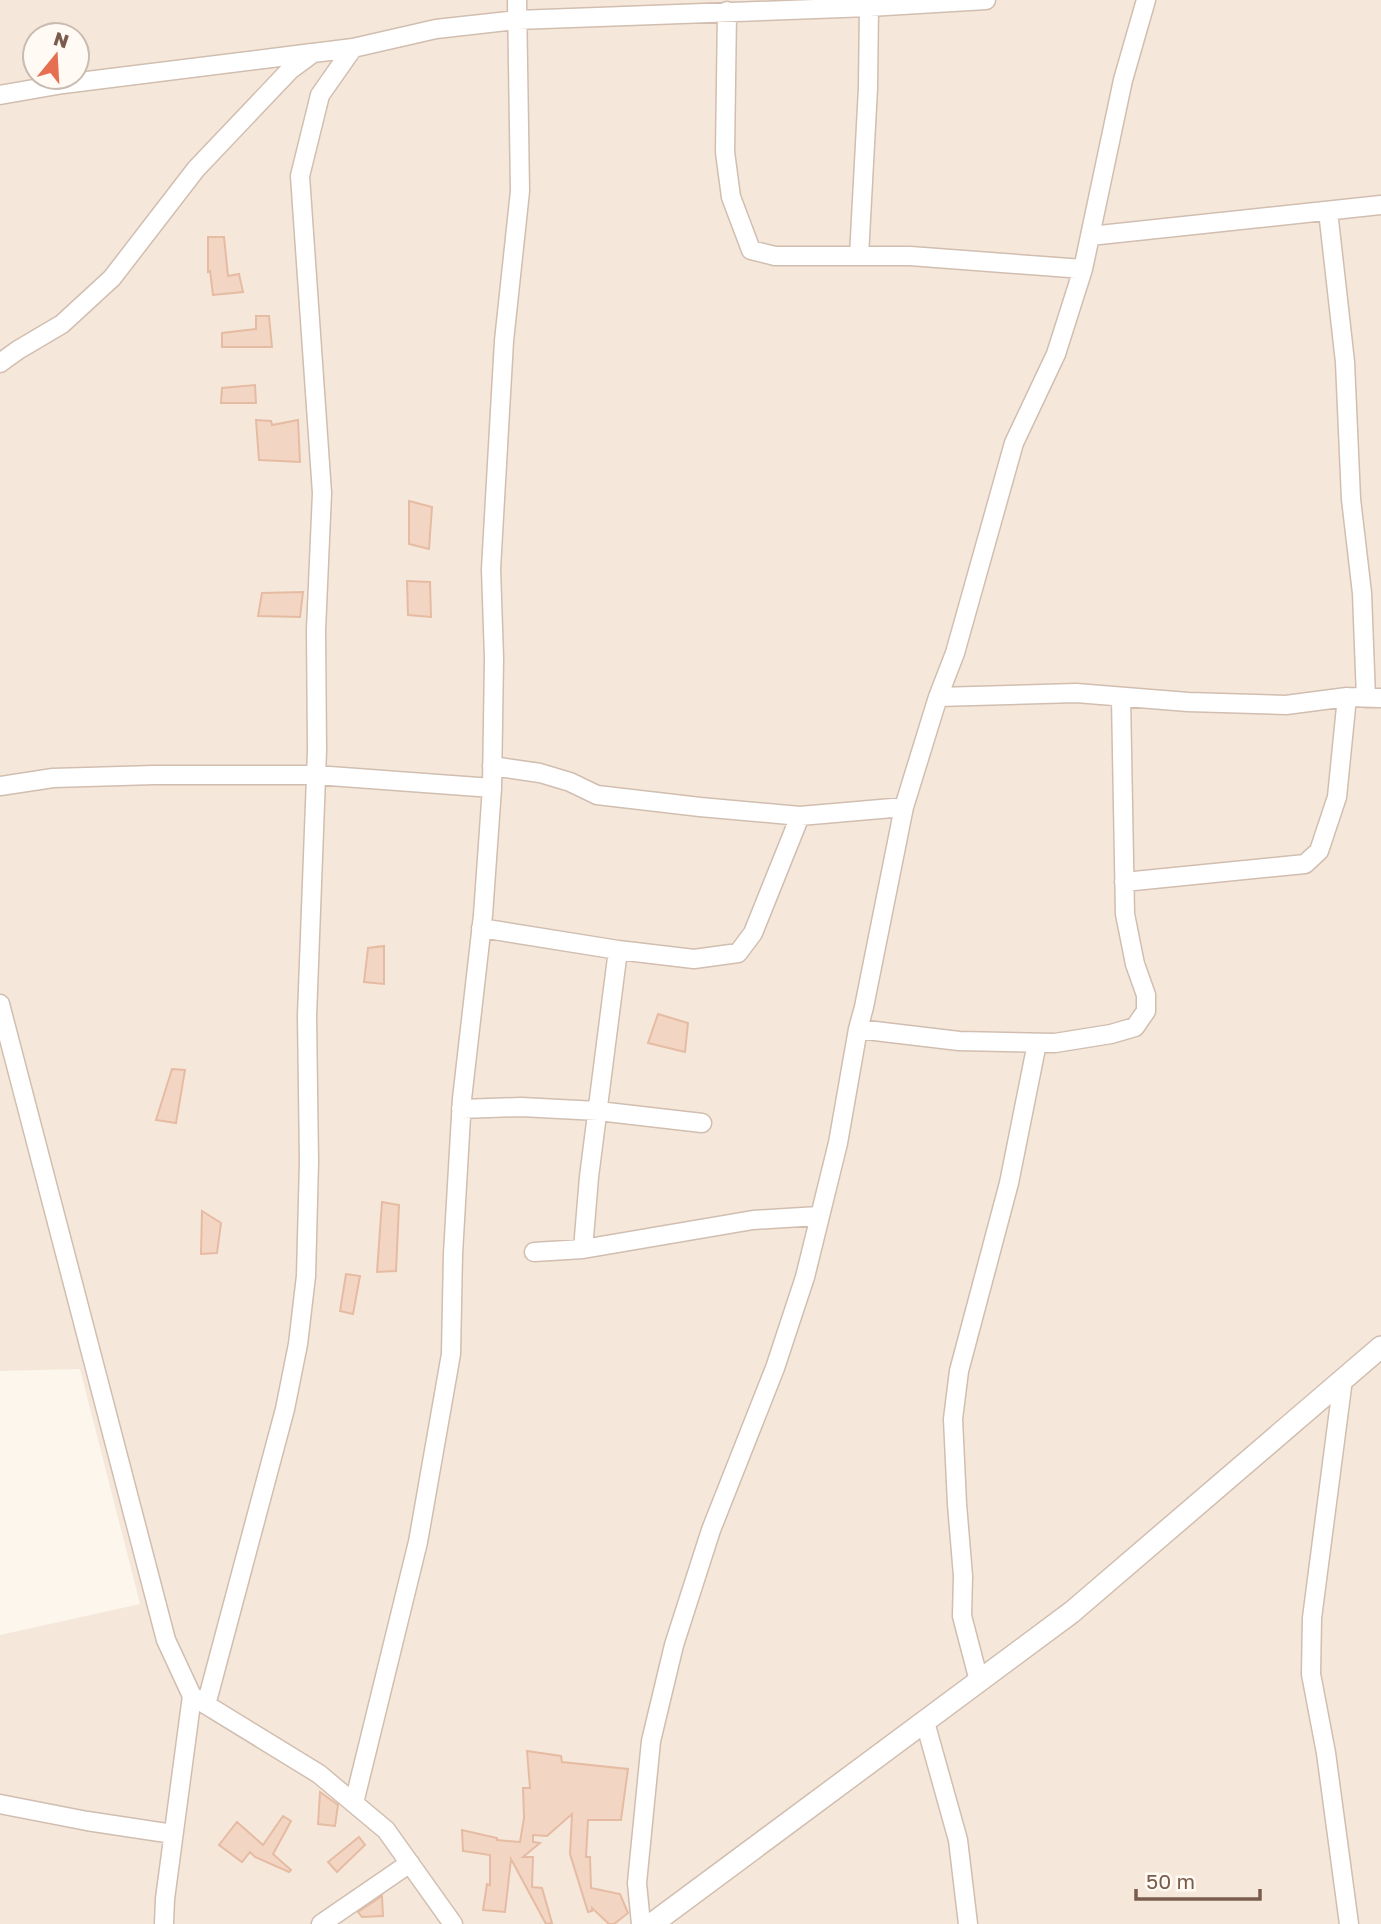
<svg xmlns="http://www.w3.org/2000/svg" width="1381" height="1924" viewBox="0 0 1381 1924" font-family="'Golos Text',sans-serif">
  <rect width="100%" height="100%" fill="#fdf6ec"/>
  <path fill="#f5e8da" fill-rule="evenodd" d="M0,0h1381v1924h-1381v-289l140,-31 -60,-235 -80,2zM35,35h42v42h-42z"/>
  <path fill="#f3d5c3" stroke="#e6bba3" stroke-width="2" d="M208,237h16l4,39 11,-2 4,18 -30,3 -3,-24 -2,1z
    M256,316h13l3,31h-50v-14l34,-4z
    M255,385l1,18h-35l1,-15z
    M256,420l15,1 1,4 26,-5 2,42 -41,-2z
    M409,501l23,6 -3,42 -20,-5z
    M407,581l23,1 1,35 -23,-2z
    M303,592l-3,25 -42,-1 4,-23z
    M384,946v38l-20,-2 4,-34z
    M658,1014l30,9 -3,29 -37,-9z
    M172,1069l13,1 -9,53 -20,-3z
    M382,1202l17,3 -3,66 -19,1z
    M202,1211l19,12 -4,30 -16,1z
    M346,1274l14,2 -7,38 -13,-3z
    M527,1751l34,5 1,6 66,7 -7,51h-33l-2,37h4l1,31 29,6 8,19 -14,11h-5l-17,-16v3l-4,1 -18,-58 2,-40 -25,22 -14,-1v7l7,1 -17,14h10l-1,30 10,1 10,35 -6,1 -35,-65 -6,53 -22,-2 4,-26 3,1v-30l-27,-4 -1,-21 35,8v2l23,2 4,-24 -1,-30h7z
    M320,1792l18,13 -3,21 -17,-2z
    M283,1816l8,5 -18,33 18,16 -2,2 -34,-15 -5,-5 -8,10 -23,-17 18,-23 26,23z
    M359,1837l6,8 -28,27 -9,-10z
    M382,1896l1,20 -21,1 -4,-5z"/>
  <g fill="none" stroke-linecap="round" stroke-linejoin="round">
    <g stroke="#d1beb0" stroke-width="21">
      <path id="minor" d="M727,11l-2,141 6,45 20,53 24,6h135l173,13
        M0,95l63,-11 249,-31
        M1328,211l17,151 6,137 11,94 4,105
        M1090,236l291,-31
        M859,256l9,-168 1,-81
        M0,363l18,-13 44,-26 50,-46 84,-109 94,-99 23,-17 40,-5
        M938,697l138,-4 112,9 98,3 61,-8 34,1
        M492,766l48,7 30,9 27,13 103,12 100,9 104,-9
        M0,786l53,-8 101,-3h162l176,13
        M1124,882l181,-18 14,-13 18,-54 10,-100
        M481,928l137,22 76,9 44,-6 15,-20 47,-117
        M0,1004l166,636 26,56 127,78 67,56 67,94
        M858,1029l101,12 96,2 56,-9 24,-7 11,-16v-16l-11,-31 -10,-50 -4,-217
        M461,1109l60,-2 77,4 104,12
        M583,1249l6,-72 29,-227
        M534,1252l49,-3 170,-29 65,-4
        M1343,1379l-31,239 -1,56 15,79 23,171
        M979,1681l-17,-65 1,-40 -6,-72 -4,-85 6,-48 50,-188 28,-140
        M206,1705l79,-296 13,-65 8,-68 3,-114 -2,-146 10,-266 -1,-120 6,-137 -22,-317 20,-81 33,-47 83,-19 81,-9 352,-13 117,-7
        M925,1722l33,118 10,84
        M354,1803l64,-261 33,-188 2,-100 9,-155 21,-184 9,-127 2,-130 -3,-89 13,-228 16,-150 -3,-191
        M0,1804l87,17 86,13
        M164,1924l1,-25 27,-203
        M321,1924l89,-61
        M641,1924l-4,-41 14,-142 23,-96 37,-115 64,-162 30,-91 33,-134 20,-114 6,-22 40,-200 34,-110 17,-44 59,-210 42,-89 27,-85 40,-189 23,-80"/>
    </g>
    <g stroke="#d1beb0" stroke-width="24">
      <path id="tertiary" d="M652,1924l420,-312 309,-265"/>
    </g>
    <use href="#minor" stroke="#fff" stroke-width="18"/>
    <use href="#tertiary" stroke="#fff" stroke-width="21"/>
  </g>
  <g transform="translate(56 56) rotate(18)"><circle r="33" fill="#fffaf3" stroke="#cabbb1" stroke-width="2"/>
  <path d="M0-5L12 26L0 18L-12 26Z" fill="#e76f51"/>
  <text y="-10" font-size="19" font-weight="bold" text-anchor="middle" fill="#7a5c4d">N</text>
  </g>
  <path d="M1136 1889v10h124v-10" fill="none" stroke="#7a5c4d" stroke-width="3.5"/>
  <text x="1146" y="1889" font-size="21" fill="#7a5c4d" stroke="#fffaf3" stroke-width="5" paint-order="stroke">50 m</text>
</svg>
